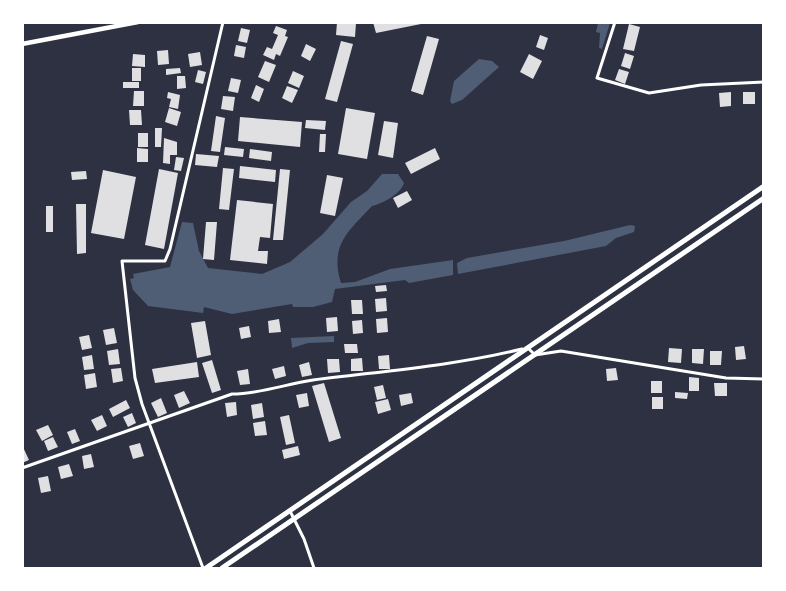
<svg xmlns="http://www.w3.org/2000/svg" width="786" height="591" viewBox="0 0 786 591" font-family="Ubuntu,sans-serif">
  <rect width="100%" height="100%" fill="#2d3142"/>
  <path fill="#4f5d75" d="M598,23h12l-8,26 -3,-1 1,-15 -4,-1z
    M479,59l13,2 7,6 -37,33 -10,4 -2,-3 4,-20z
    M382,174h16l6,9c-3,11 -22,21 -32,23 -23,25 -43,39 -31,77l14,-1 35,-13 63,-9v15l-44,8 -4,-3 -70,9 -3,13 -19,5h-20l-1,-3 -60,10 -28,-7 -1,6 -55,-7 -15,-16 -3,-11 4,-1 -1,-4 37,-7 12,-45 11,1 6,28 9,17 54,6 28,-12 33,-28 28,-32 16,-11z
    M630,225l5,1 -1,6 -18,6 -10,8 -148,28 -1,-11 10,-5 97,-17z
    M334,336v6l-26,1 -16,5 -1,-10z"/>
  <path fill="#e0e0e3" d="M337,22l19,1 -1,14 -19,-2z
    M373,22h48v2l-45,9z
    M629,24l11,3 -6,24 -11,-2z
    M276,26l11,4 -2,6 3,1 -8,19 -4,-2 -2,6 -11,-5 4,-8 5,2 6,-14 -5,-2z
    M241,28l9,2 -3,13 -9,-2z
    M540,35l8,3 -4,12 -8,-3z
    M427,36l12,3 -16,56 -12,-4z
    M341,41l12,3 -16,58 -12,-3z
    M306,44l10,5 -6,12 -9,-5z
    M236,45l10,2 -2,11 -10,-2z
    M168,50l1,14 -11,1 -1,-14z
    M200,52l2,13 -12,2 -2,-13z
    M625,53l9,3 -4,13 -9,-3z
    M133,54l12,1v12l-13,-1z
    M529,54l13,7 -9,18 -13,-7z
    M265,61l11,4 -7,17 -11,-5z
    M132,68h9v13h-9z
    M180,68l1,5 -15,2v-6z
    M619,69l10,3 -4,12 -10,-4z
    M198,70l8,2 -3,12 -8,-2z
    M293,71l11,5 -5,12 -11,-5z
    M177,76h8l1,12 -9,1z
    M231,78l10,2 -3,13 -10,-2z
    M123,82h16v6h-16z
    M256,85l8,4 -5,13 -8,-4z
    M287,86l11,4 -6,13 -10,-5z
    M134,91h10v15h-11z
    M168,92l12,3 -2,14 -9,-2 2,-8 -4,-1z
    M731,92v14l-11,1 -1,-14z
    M743,92h12v12h-12z
    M223,96l12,1 -2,14 -12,-2z
    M169,108l12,4 -4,14 -12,-4z
    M346,108l29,5 -8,46 -29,-5z
    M129,110h12l1,15h-12z
    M216,116l9,2 -5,34 -9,-1z
    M240,117l62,5 -2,25 -62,-6z
    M306,120l20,1 -1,9 -20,-2z
    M384,121l14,2 -5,35 -15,-3z
    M155,128h7l-1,19h-6z
    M138,133h10v14h-10z
    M320,134h6l-1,18h-6z
    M164,138l13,4v13h-7v9l-7,-1z
    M225,147l19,2 -1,8 -19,-2z
    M137,148l11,1v13h-11z
    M435,148l5,11 -29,15 -6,-11z
    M250,149l22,3 -1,9 -22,-3z
    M196,154l23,2 -2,11 -22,-2z
    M176,157l8,1 -3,13 -7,-1z
    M240,166l36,4 -1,12 -36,-4z
    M223,168l11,1 -5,41 -10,-1z
    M159,169l19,4 -14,76 -19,-4z
    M280,169l10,1 -7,70h-10z
    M103,170l33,7 -12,62 -33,-6z
    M86,171l1,8 -15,1 -1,-8z
    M327,175l16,3 -8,38 -15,-3z
    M407,191l5,9 -14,8 -5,-10z
    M237,200l36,4 -3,34 -10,-1 -2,14h10l-1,13 -37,-4z
    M76,204h10v49l-9,1z
    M46,206h7v26h-7z
    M206,222h11l-3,38 -11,-1z
    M386,285l1,6 -11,1 -1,-6z
    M386,298l1,13 -11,1 -1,-13z
    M351,300h11l1,14h-11z
    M337,317l1,14 -11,1 -1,-14z
    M387,318l1,14 -11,1 -1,-14z
    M279,319l2,13 -12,1 -1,-12z
    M362,320l1,13 -10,1 -1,-13z
    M205,321l6,34 -14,3 -6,-35z
    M249,326l2,11 -10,2 -2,-11z
    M114,328l3,15 -11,2 -3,-15z
    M89,335l3,13 -10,2 -3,-13z
    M344,344h13l1,9h-13z
    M744,346l2,13 -10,1 -1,-13z
    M669,348l13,1 -1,14 -13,-1z
    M118,349l2,15 -11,1 -2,-14z
    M692,349h12l-1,15 -11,-1z
    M710,351h12l-1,14h-11z
    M92,355l2,14 -10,1 -2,-13z
    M389,355l1,14h-11l-1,-13z
    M362,358l1,13h-12v-12z
    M327,359h12l1,13 -12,1z
    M212,360l9,30 -9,3 -10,-30z
    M197,362l2,15 -44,6 -3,-14z
    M309,362l3,13 -10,2 -3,-12z
    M284,366l2,10 -11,3 -3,-10z
    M121,368l2,13 -10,2 -2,-14z
    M616,368l2,12 -11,1 -1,-12z
    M248,369l2,15 -10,1 -3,-14z
    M95,373l2,14 -11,2 -2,-14z
    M689,377l10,1v13h-10z
    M651,381h11v12h-11z
    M324,383l17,55 -12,4 -17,-56z
    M714,383h13v13h-12z
    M383,385l3,13 -9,2 -3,-13z
    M184,391l6,12 -11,5 -5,-13z
    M675,392l13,1 -1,6 -12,-1z
    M307,393l2,13 -10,2 -3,-13z
    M411,393l2,10 -12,3 -2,-11z
    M652,397h11v12h-11z
    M161,398l6,15 -9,4 -7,-14z
    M388,399l3,11 -13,4 -3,-12z
    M126,400l4,8 -17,9 -4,-8z
    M236,402l1,13 -10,2 -2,-14z
    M262,403l2,14 -11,2 -2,-14z
    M132,413l4,10 -8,4 -5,-10z
    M102,415l5,11 -10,5 -6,-11z
    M289,415l6,28 -9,2 -6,-28z
    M265,421l2,14 -12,1 -2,-13z
    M48,425l5,10 -11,6 -6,-11z
    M75,429l5,12 -8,3 -5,-12z
    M53,437l5,10 -10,4 -4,-10z
    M140,443l4,13 -11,3 -4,-13z
    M22,445l7,15 -7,3z
    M298,446l2,9 -16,4 -2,-9z
    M91,454l3,13 -10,2 -2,-13z
    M69,464l4,12 -12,3 -3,-12z
    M48,476l3,15 -10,2 -3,-15z"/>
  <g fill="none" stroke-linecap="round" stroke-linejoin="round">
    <path stroke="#fff" stroke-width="3" d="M615,22l-18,56 52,15 52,-8 63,-3
      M528,348l7,7 26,-4 165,27 38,1
      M22,468l210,-74c28,0 54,-10 81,-14 70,-9 140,-14 209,-31
      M290,511l14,28 10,29
      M203,568l-61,-164 -7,-26 -13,-117h43l5,-12 53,-227"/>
    <path stroke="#fff" stroke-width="4.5" d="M22,44l116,-22"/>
    <path stroke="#fff" stroke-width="5" d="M206,568l558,-382
      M222,568l542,-370"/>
  </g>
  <rect width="786" height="591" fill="none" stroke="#ffffff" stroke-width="48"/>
</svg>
